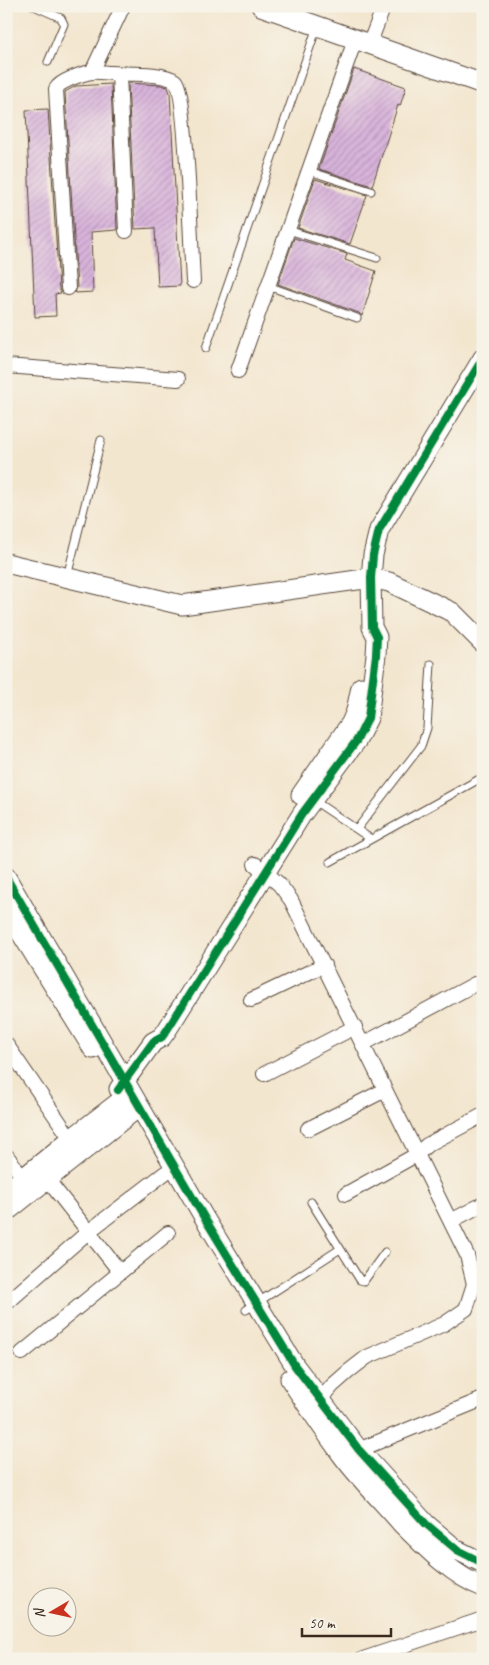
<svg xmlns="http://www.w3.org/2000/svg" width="489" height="1665" viewBox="0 0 489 1665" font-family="Caveat,sans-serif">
  <defs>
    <pattern id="building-hatch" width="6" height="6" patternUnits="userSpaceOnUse" patternTransform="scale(1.25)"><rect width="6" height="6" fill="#d9b4dc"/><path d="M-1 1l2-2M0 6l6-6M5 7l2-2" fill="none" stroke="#b193b2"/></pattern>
  </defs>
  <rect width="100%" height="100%" fill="#f7f3e8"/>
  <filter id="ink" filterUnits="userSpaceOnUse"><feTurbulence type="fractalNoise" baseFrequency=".02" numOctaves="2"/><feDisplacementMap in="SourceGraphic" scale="10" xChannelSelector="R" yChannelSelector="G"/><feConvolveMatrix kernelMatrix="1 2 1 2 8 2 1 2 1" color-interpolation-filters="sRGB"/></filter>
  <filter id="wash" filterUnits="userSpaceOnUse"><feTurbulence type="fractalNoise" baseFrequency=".0096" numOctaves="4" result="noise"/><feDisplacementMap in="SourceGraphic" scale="20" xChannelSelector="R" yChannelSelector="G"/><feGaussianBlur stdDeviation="1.12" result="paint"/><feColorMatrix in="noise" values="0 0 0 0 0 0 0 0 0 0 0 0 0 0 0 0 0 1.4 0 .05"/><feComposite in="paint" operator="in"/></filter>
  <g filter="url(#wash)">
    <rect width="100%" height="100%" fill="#f3e6cf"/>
    <g id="blocks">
      <path fill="url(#building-hatch)" d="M354,69l52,18 -6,19 -2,-1 -26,81 -53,-17z
        M128,83l33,2 7,2 2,6 10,193 -22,1 -3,-59 -20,1z
        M111,84l6,146 -26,2 2,60 -18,1 2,-6 -12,-195 11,-6z
        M48,109l11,180 2,4 -6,1 1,22 -21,1 -9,-207z
        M315,179l52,16 -17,49 -52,-16z
        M294,238l53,16 -2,6 31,11 -14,45 -3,-3 -81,-29z"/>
    </g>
  </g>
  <g filter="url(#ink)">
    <use href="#blocks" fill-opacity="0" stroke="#574639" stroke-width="1"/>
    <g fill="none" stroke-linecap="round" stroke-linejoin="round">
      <g stroke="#574639" stroke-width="9">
        <path id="lane" d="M34,6l27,12 3,6 -16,38
          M309,171l62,20
          M288,230l89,28
          M268,286l89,32
          M206,348l111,-321
          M67,577l34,-137
          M313,800l58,39
          M357,829l64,-83 6,-18 4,-64
          M330,862l153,-85
          M311,1202l49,78 4,1 21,-29
          M246,1310l94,-61"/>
      </g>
      <g stroke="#574639" stroke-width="16">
        <path id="street" d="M369,45l15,-39
          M92,72l31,-66
          M119,74l7,157
          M68,288l-12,-199c4,-8 27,-16 37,-17 5,-1 13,1 18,1 16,1 53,-1 64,8 12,10 16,173 18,200
          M6,366l172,13
          M238,371l117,-331
          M255,864l24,20 12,16 176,355 7,29 -8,25 -22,15 -77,33 -18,14 -17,15 -17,21
          M251,1000l73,-35
          M6,1044l65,95
          M363,1044l112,-60 8,-1
          M264,1074l91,-47
          M308,1129l77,-39
          M6,1155l23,30
          M47,1179l73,93
          M346,1194l70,-39 11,-10 56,-30
          M451,1221l32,-17
          M8,1302l80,-70 77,-59
          M22,1353l146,-120
          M351,1453l132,-54
          M363,1659l120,-40"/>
      </g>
      <g stroke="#574639" stroke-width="21">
        <path id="secondary" d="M261,6l222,78
          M6,563l176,42 189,-27 18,4 63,30 31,31
          M301,795l50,-72 5,-12 5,-24
          M6,877l199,342 90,147 64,84 67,74 31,26 26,13
          M6,909l87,140
          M119,1089l34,-47 9,-5 5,-7 135,-216 55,-74 11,-22 8,-63 1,-18 -5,-10 -1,-49 2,-23 6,-25 104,-172
          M6,1192l65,-53 52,-40
          M6,1212l125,-99
          M290,1379c17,26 34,51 52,76 18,24 40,46 60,69 22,22 51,52 81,63"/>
      </g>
      <use href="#lane" stroke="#fff" stroke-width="7"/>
      <use href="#street" stroke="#fff" stroke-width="14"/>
      <use href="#secondary" stroke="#fff" stroke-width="19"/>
      <g stroke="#f7f3e8" stroke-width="11">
        <path id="cycleway" d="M6,877l199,342 90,147 64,84 67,74 31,26 26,13
          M118,1090l35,-48 9,-5 5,-7 135,-216 55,-74 11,-22 8,-63 1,-18 -5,-10 -1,-49 2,-23 6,-25 104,-172"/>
      </g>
      <use href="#cycleway" stroke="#00873e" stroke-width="8"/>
    </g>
  </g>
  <rect width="489" height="1665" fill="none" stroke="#f7f3e8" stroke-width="25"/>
  <g transform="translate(52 1612) rotate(261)"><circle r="24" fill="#f7f3e8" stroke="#aca397"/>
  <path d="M0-4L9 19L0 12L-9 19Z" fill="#c8321e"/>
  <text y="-8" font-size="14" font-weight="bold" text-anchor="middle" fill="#3b2a1e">N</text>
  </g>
  <path d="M302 1628v8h89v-8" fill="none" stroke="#3b2a1e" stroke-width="2.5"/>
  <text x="309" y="1628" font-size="15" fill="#3b2a1e" stroke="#f7f3e8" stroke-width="4" paint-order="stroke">50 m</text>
</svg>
